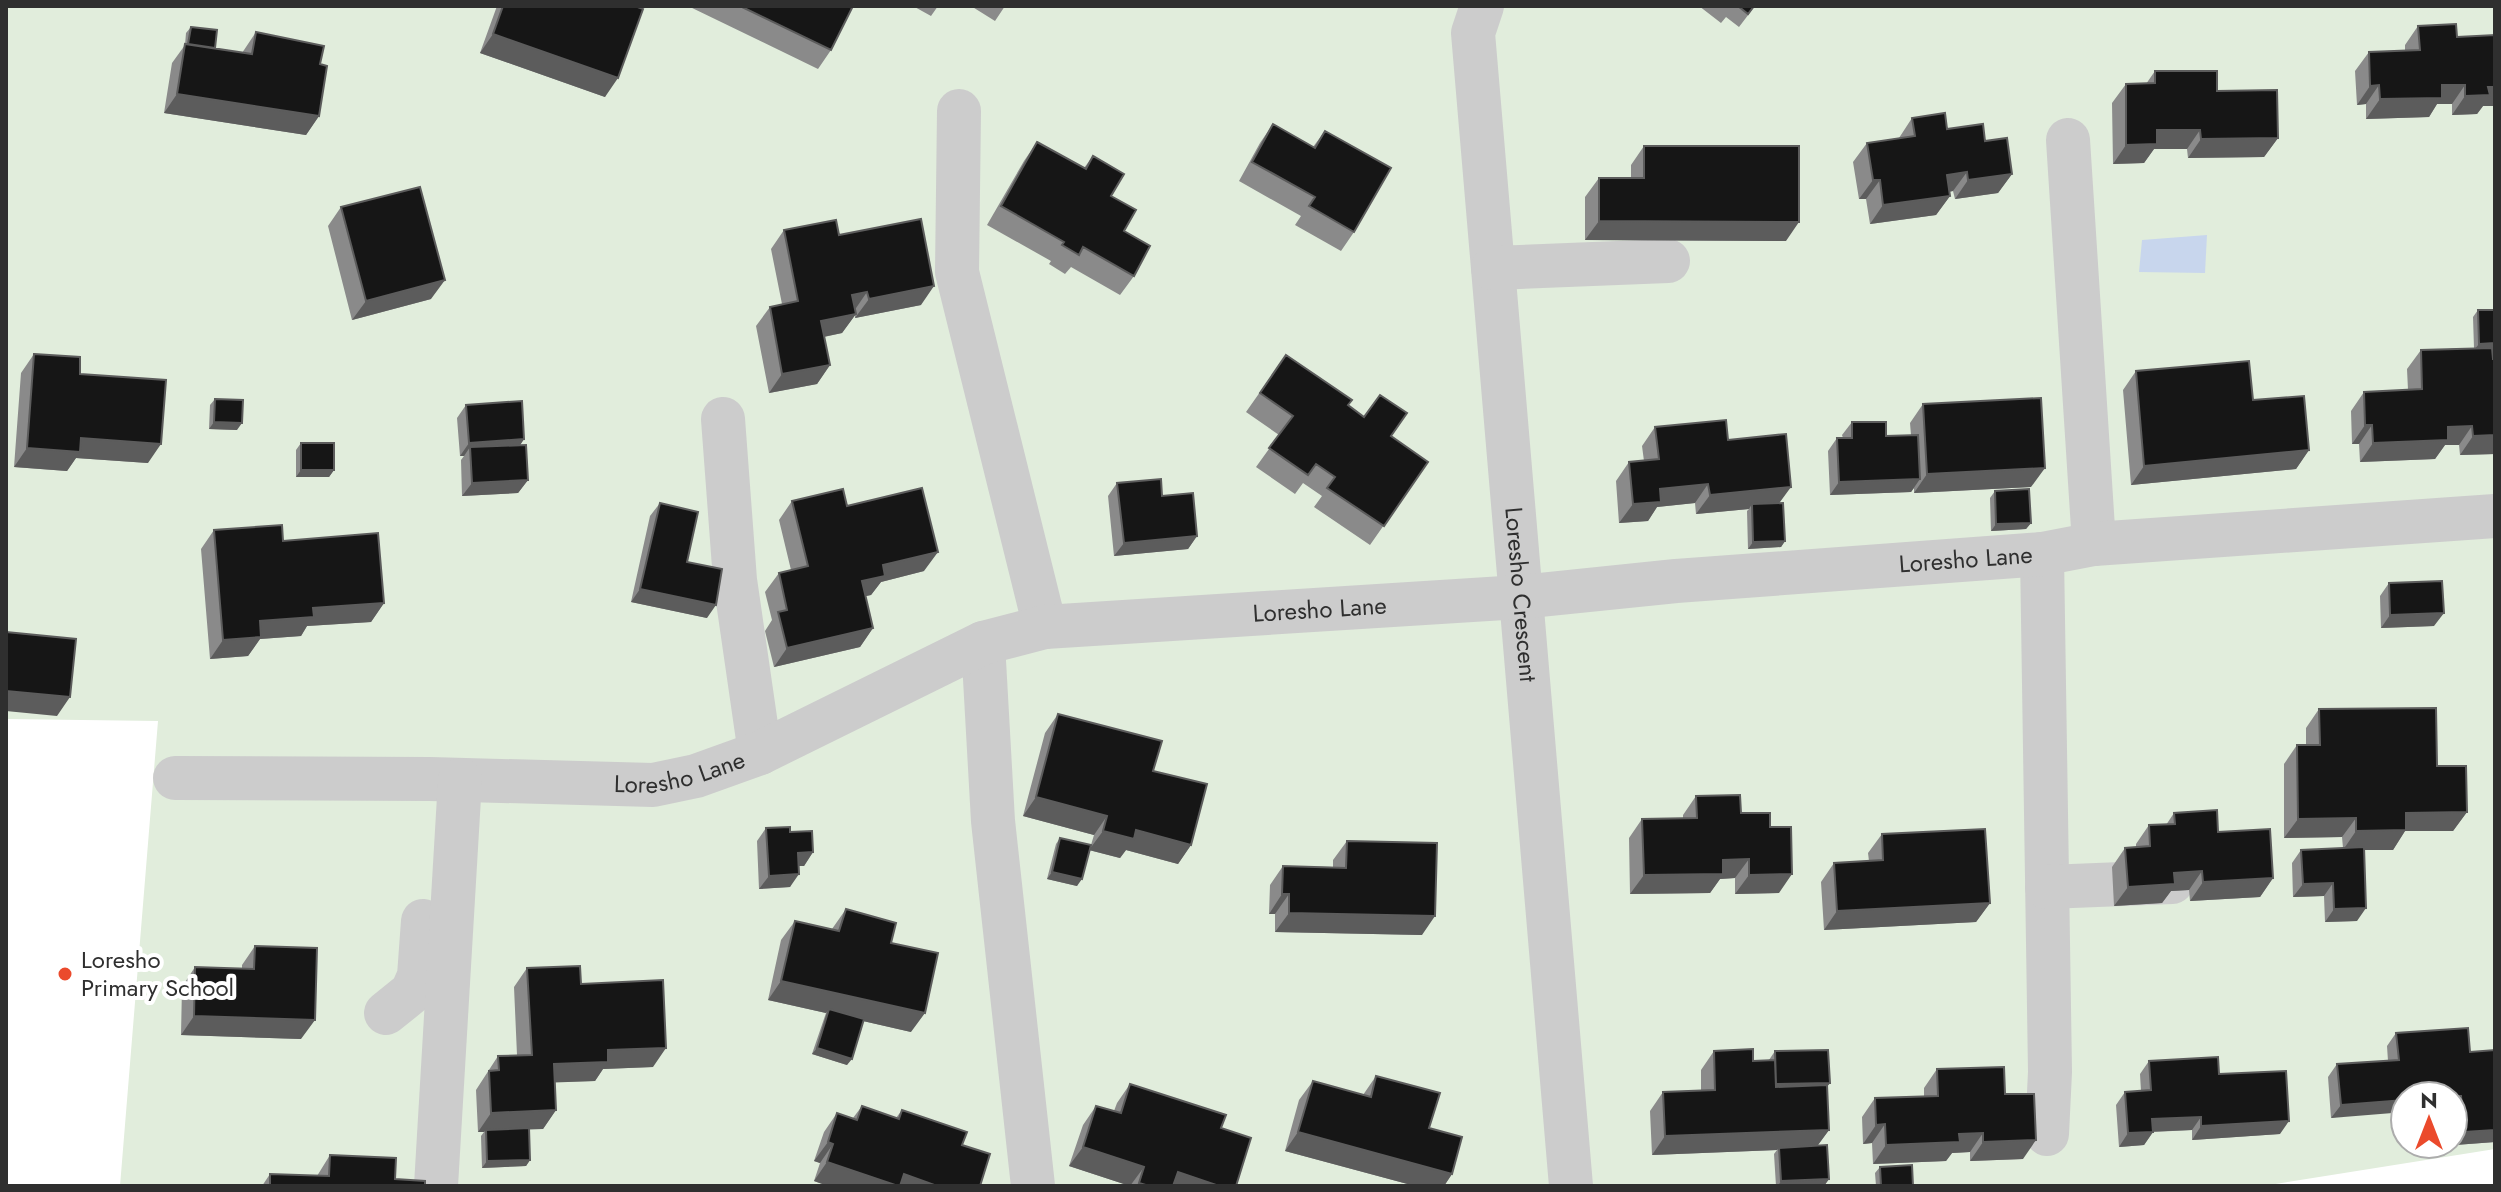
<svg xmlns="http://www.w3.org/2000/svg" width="2501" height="1192" viewBox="0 0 2501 1192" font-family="Jost,sans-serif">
  <rect width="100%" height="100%" fill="#fff"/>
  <path fill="#e1eddc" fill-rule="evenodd" d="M6,6h2489v1143l-232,37h-2143l38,-465 -152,-2zM2405,1096h48v48h-48z"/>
  <path fill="#c8d6ed" d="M2207,235l-2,38 -66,-1 3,-32z"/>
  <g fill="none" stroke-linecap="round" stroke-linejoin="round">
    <g stroke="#ccc" stroke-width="44">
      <path id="s1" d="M1482,6l-9,27 98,1153"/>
      <path d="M959,111l-2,161 88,355"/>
      <path d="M2068,140l26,404"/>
      <path d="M1493,268l175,-7"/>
      <path d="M723,419l12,161 25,173"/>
      <path d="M2042,554l8,518 -3,62"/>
      <path d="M983,643l10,178 40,365"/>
      <path id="s2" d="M175,778l255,1 223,6 43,-9 64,-23 223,-110 62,-16 475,-30 156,-16 366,-27 52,-10 401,-28"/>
      <path d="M2047,887l125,-5"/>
      <path d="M386,1013l26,-21 7,-16 4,-55"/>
      <path d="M436,1186l24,-406"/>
    </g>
  </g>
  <path fill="#8a8a8a" d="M497,6h138l-30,91 -125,-44z
    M688,6h160l-17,44 -13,19z
    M913,6h25l-7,10z
    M971,6h34l-10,15z
    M1699,6h56l-16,21 -13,-10 -5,6z
    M2418,26l39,11 38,-2v71h-12l-6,8 -25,1v-11h-15l-8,13 -63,2v-15l-9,1 -2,-34 14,-19 36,-1v-6z
    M191,27l24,21 27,5 14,-21 64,32 -1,52 -13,19 -142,-22 8,-50 13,-18 1,-12z
    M2155,71l62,20 61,47 -14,19 -76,1 -1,-9h-33l-10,14 -31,1 -1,-61 14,-19h20z
    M1912,118l73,23 27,33 -14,19 -43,6 -2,-8 -4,1 1,4 -14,19 -66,9 -4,-25h-7l-6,-37 14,-19 32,-5z
    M1273,124l40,23 12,-16 29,101 -13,19 -46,-26 6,-9 -62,-35 21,-38z
    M1037,142l47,26 9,-12 18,40 13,35 10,45 -14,19 -49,-28 -6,7 -16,-10 2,-3 -64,-36 37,-64z
    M1644,146l142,95 -201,-1v-43l14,-19h32v-13z
    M341,207l90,92 -79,21 -24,-94z
    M784,230l55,5 82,70 -66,13v-3l-13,18 -18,4 6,28 -13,19 -48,9 -13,-67 14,-19 12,-3 -11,-55z
    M2478,310l14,40 3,104 -35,1 -1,-10h-14l-10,14 -75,3 -1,-18h-7l-1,-33 13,-19 44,-2 -1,-21 14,-19 53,-2 -1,-31z
    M34,354l46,20 68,89 -72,-5 -9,13 -53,-4 7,-94z
    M1286,355l62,51 80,56 -58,83 -56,-38 8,-11 -19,-13 -8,11 -39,-27 23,-32 -33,-23z
    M2136,371l117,29 56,50 -13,19 -165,16 -8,-95z
    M215,399l22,31 -28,-1 1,-24z
    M1923,404l108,83 -117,6v-5l-3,4 -81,3 -2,-44 9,-13h6l-1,-3 10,-13 34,14 25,-1 -1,-12z
    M466,405l58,34 -4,6 8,35 -10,13 -56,3 -1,-36 3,-4h-4l-3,-38z
    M1655,427l73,13 51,63 6,38 -4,6 -33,2 -1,-38 2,-2 -53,5 -1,-11 -38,4 -9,14 -29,2 -3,-42 13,-19 15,-1 -2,-15z
    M301,443l33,27 -5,7h-33v-27z
    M1117,483l45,13 35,40 -9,13 -74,7 -6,-60z
    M1995,491l36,32 -5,6 -35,2 -1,-33z
    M792,501l55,5 77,65 -43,11 -10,13 -6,1 8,32 -13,19 -86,20 -9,-36 7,-11 -7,-28 14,-19 12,-3 -12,-50z
    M660,503l27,59 20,56 -76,-16 19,-86z
    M214,530l69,11 101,62 -13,19 -64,4 -6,10 -41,3 -12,17 -38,3 -9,-110z
    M2389,583l45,43 -53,2 -1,-32z
    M2319,709l118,57 30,46 -14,19h-48l-12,19h-29l-7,71 -32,1 -1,-26 -31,1 -1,-34 9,-13 42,-2 -1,-11 -58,1v-74l13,-19h9v-17z
    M1058,714l95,57 38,74 -13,19 -52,-14 -6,8 -31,-8 -12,36 -30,-7 9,-35 4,-6 31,7 3,-10 -71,-19 22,-83z
    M1696,796l45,17 29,14 9,66 -44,1v-16l-15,1 -10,14 -80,1 -1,-56 13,-19 41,-1v-3z
    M2174,813l44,19 55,46 -13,19 -70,4 -1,-11 -18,1 -9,12 -48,3 -2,-39 13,-19 11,-1v-3l13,-19h17z
    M766,828l24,4 23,20 -9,14h-6l-8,21 -31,2 -2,-48z
    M1882,834l108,69 -14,19 -152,8 -3,-48 13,-19 35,-2 -1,-8z
    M1347,841l75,94 -147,-3v-18h-6l1,-29 13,-19 50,1v-7z
    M846,909l45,34 20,89 -48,-11 -16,44 -35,-11 14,-41 -58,-13 13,-60 14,-19 37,8z
    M255,946l46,93 -120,-4 1,-48 13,-20 47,2v-4z
    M527,968l54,16 72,83 -50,2 -8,12 -40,1 1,28 -13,19h-14l1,31 -4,6 -44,2 -1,-32 3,-4h-6l-2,-42 22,-34 19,-1 -3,-68z
    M2396,1033l74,19 25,90 -40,3 -2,-24v-25l-122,22 -3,-41 9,-13 51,-3 -1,-15z
    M1714,1051l39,10 16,-1 6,-9 55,32 -3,3 2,44 -11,15 11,34 -5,7h-48l-2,-32 3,-4 -125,5 -2,-44 13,-19 38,-2v-20z
    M2149,1061l70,13 61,60 -88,6v-10l-39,2 -9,13 -25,2 -3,-42 9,-13 16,-1 -1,-17z
    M1937,1069l68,25 18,65 -53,2v-9l-18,1 -6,8 -73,3 -1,-21 -9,1 -1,-27 13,-19 49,-2v-8z
    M1376,1076l53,52 23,46 -8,12h-29l-130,-35 14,-51 14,-19 50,14z
    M1130,1084l91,44 15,58h-106l-61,-20 14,-41 13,-19 18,5 3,-8z
    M862,1106l34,12 6,-8 60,35 18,41h-152l-14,-5 6,-18 -6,-2 10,-29 13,-19 16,5z
    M330,1155l65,24 30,7h-163l8,-12 47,2z
    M1880,1167l33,19h-37l-1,-13z"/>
  <path fill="#5c5c5c" d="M493,34l125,44 -13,19 -125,-44z
    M2379,85l-13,19 -9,1 13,-19z
    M2442,85h23l-13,19h-15l-8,13 -63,2 14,-20z
    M2488,87h7v19h-12l-6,8 -25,1 13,-19z
    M177,94l142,22 -13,19 -142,-22z
    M2157,130h43l-13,19h-33l-10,14 -31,1 13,-19z
    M2278,138l-14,19 -76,1 13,-19z
    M1967,172l-14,19 -19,3 13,-19z
    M2012,174l-14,19 -43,6 13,-19z
    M1873,180h7l-14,19h-7z
    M1950,196l-14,19 -66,9 13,-19z
    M1599,221l200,1 -13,19 -201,-1z
    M445,280l-14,19 -79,21 14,-19z
    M934,286l-13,19 -66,13 14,-19z
    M867,292l-13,19 -2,-16z
    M856,314l-14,19 -34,7 13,-19z
    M2495,343v6l-21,1 5,-6z
    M830,365l-13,19 -48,9 13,-19z
    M214,422l28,1 -5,7 -28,-1z
    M2365,425h7l-13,19h-7z
    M2472,426l-13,19h-14l-10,14 -75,3 13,-19 75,-16z
    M2495,435v19l-35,1 13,-19z
    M81,438l80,6 -13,19 -72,-5 -9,13 -53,-4 13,-19z
    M524,439l-9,14 -45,-6 -6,9h-4l9,-13z
    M2309,450l-13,19 -165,16 13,-19z
    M2045,468l-14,19 -117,6 13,-19z
    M301,470h33l-5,7h-33z
    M1920,479l-9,13 -81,3 9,-13z
    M528,480l-10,13 -56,3 10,-13z
    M1708,484l-13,19 -38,4 -9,14 -29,2 14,-19 27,-15z
    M1791,487l-14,19 -25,-2 -3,5 -53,5 14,-19z
    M2031,523l-5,6 -35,2 5,-7z
    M1197,536l-9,13 -74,7 10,-13z
    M1785,541l-4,6 -33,2 5,-7z
    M938,552l-14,19 -43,11 -10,13 -23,5 14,-19 21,-16z
    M640,589l76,16 -9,13 -76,-16z
    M384,603l-13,19 -64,4 -6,10 -41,3 -12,17 -38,3 13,-19 37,-19 53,-13z
    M2444,613l-10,13 -53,2 9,-13z
    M873,628l-13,19 -86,20 13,-19z
    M6,691l64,6 -13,19 -51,-5z
    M1036,797l71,19 -13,19 -71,-19z
    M2467,812l-14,19h-48l-12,19h-50l13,-19 50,-18z
    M2356,818l-14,19 -58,1 14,-19z
    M1136,830l55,15 -13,19 -52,-14 -6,8 -31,-8 14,-19z
    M813,852l-9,14h-16l10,-13z
    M1749,859l-14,19 -15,1 -10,14 -80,1 14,-19 79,-15z
    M2202,871l-13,19 -18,1 -9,12 -48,3 14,-19 46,-14z
    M1052,872l30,7 -5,7 -30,-7z
    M799,874l-9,13 -31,2 10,-13z
    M1792,874l-13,19 -44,1 14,-19z
    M2273,878l-13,19 -70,4 13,-19z
    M2333,883l-9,13 -31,1 10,-13z
    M1282,894h7l-14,20h-6z
    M1990,903l-14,19 -152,8 13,-19z
    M2366,908l-9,13 -32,1 9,-13z
    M1289,913l146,3 -13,19 -147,-3z
    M781,981l144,32 -14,19 -83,-19 1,-4 -3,4 -58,-13z
    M194,1016l121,4 -14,19 -120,-4z
    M666,1048l-13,19 -50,2 -8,12 -55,2 14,-19 54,-14z
    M817,1048l35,11 -5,6 -35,-11z
    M1830,1083l-10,13 -54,1 10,-13z
    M2453,1096h8l-8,11z
    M2405,1100v12l-74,6 10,-13z
    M556,1110l-13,19 -57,2v-1l-2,2h-6l13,-19z
    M2201,1117l-9,13 -49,2 9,-13z
    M2289,1121l-9,13 -88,6 9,-14z
    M1885,1124l-13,19 -9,1 13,-19z
    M1829,1130l-14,19 -36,-1 -2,2 -125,5 13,-19z
    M2495,1130v12l-40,3 9,-13z
    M1298,1132l154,42 -8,12h-29l-130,-35z
    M2153,1132l-9,13 -25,2 9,-14z
    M1983,1133l-13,19 -18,1 -6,8 -73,3 13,-19 73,-11z
    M2036,1140l-13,19 -53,2 13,-19z
    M828,1142l5,2 -13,19 -6,-2z
    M1083,1147l61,20 -14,19 -61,-20z
    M530,1160l-4,6 -44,2 5,-7z
    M827,1162l77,12 33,12h-109l-14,-5z
    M1178,1172l41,14h-51z
    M1829,1179l-5,7h-46l3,-5z"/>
  <path fill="#161616" stroke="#5c5c5c" stroke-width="2" d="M503,6h132l8,3 -25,69 -125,-44z
    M740,6h108l4,2 -21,42z
    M1738,6h16l-6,8z
    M2456,24l1,13 38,-2v52h-7l2,8 -25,1v-11h-23v13l-62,1 -1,-14 -9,1 -1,-34 51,-2 -2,-24z
    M191,27l26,3 -2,18 -27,-4z
    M256,32l68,14 -4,18 7,2 -8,50 -142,-22 8,-50 67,10z
    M2155,71h62v20l60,-1 1,48 -77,1 -1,-9h-43v14l-31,1v-61l29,-1z
    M1945,113l2,16 36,-5 2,17 22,-3 5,36 -44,6 -1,-8 -20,3 3,21 -67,9 -3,-25h-7l-6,-37 48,-7 -3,-18z
    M1273,124l42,24 10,-17 66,37 -37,64 -45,-26 6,-9 -63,-35z
    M1037,142l49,27 7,-13 31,18 -13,22 25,14 -12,21 26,15 -16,30 -51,-29 -4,8 -17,-10 2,-3 -63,-36z
    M1644,146h155v76l-200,-1v-43h45z
    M420,187l25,93 -79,21 -25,-94z
    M921,219l13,67 -65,13 -2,-7 -15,3 4,19 -35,7 9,44 -48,9 -12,-67 28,-6 -14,-71 52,-10 3,15z
    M2478,310h17v33l-16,1z
    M2492,348l1,11h2v76l-22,1 -1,-10 -24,1v13l-75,3 -1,-18h-7l-1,-33 58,-3 -1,-39z
    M34,354l46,3v17l86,6 -5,64 -80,-6 -1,14 -53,-4z
    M1286,355l66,45 -4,5 16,12 16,-22 27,18 -16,23 37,26 -44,64 -57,-38 8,-11 -19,-13 -8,11 -39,-27 24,-32 -33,-23z
    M2249,361l4,39 51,-4 5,54 -165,16 -8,-95z
    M2041,398l4,70 -118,6 -4,-70z
    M215,399l28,1 -1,23 -28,-1z
    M522,401l2,38 -55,4 -3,-38z
    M1726,420l2,20 58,-6 5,53 -81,8 -2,-11 -48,5 1,13 -28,2 -4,-42 30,-3 -4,-32z
    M1852,422h34v14l32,-1 2,44 -81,3 -2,-44h15z
    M301,443h33v27h-33z
    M526,445l2,35 -56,3 -2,-36z
    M1161,479l1,17 31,-3 4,43 -73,7 -7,-60z
    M922,488l16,64 -55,13 2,11 -23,5 11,47 -86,20 -9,-36 9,-2 -8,-37 29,-7 -16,-65 51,-12 4,17z
    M2029,489l2,34 -35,1 -1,-33z
    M660,503l38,9 -11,50 35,7 -6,36 -76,-16z
    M1783,503l2,38 -32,1 -1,-38z
    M282,525l1,16 95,-8 6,70 -71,5 1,9 -54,4 1,16 -38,3 -9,-110z
    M2442,581l2,32 -54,2 -1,-32z
    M6,632l70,7 -6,58 -64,-6z
    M2436,708l1,58h29l1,46 -61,1v17l-50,1v-13l-58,1 -1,-74h23l-1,-36z
    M1058,714l104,27 -9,30 54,13 -16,61 -55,-15 -2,9 -31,-8 4,-15 -71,-19z
    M1740,795l1,18h29v14h21l1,47 -43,1v-16l-26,1v14l-79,1 -2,-56 55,-1 -1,-22z
    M2217,810l1,22 52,-3 3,49 -70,4 -1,-11 -28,2 1,11 -47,3 -3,-39 25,-2 -1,-21 26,-1 -1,-11z
    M790,827v5l22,-1 1,21 -15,1 1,21 -30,2 -3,-48z
    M1985,829l5,74 -153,8 -3,-48 49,-3 -1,-26z
    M1060,838l31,7 -9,34 -30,-7z
    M1347,841l90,2 -2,73 -146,-3v-19h-7l1,-28 63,2z
    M2364,847l2,61 -32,1 -1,-26 -30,1 -2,-34z
    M846,909l50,14 -5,20 47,10 -13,60 -144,-32 14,-60 44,10z
    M255,946l62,2 -2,72 -121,-4 1,-49 59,2z
    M580,966l1,18 82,-4 3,68 -58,2v12l-54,2 2,46 -65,3 -2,-42 10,-1 -1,-14 34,-1 -5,-87z
    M829,1009l35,10 -12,40 -35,-11z
    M2468,1028l2,24 25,-2v80l-31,2 -3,-36h-56v4l-64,5 -4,-41 62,-4 -3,-27z
    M1753,1049v12l22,-1 1,27 51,-2 2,45 -164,6 -2,-44 52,-2 -1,-39z
    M1828,1050l2,33 -54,1 -1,-33z
    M2218,1057l1,17 67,-3 3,50 -88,5v-9l-49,2 1,13 -25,1 -3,-41 26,-2 -2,-29z
    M2004,1067l1,27h29l2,46 -53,2v-9l-24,1 1,8 -74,3 -1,-21 -9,1 -1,-27 63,-2 -1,-27z
    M1376,1076l64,17 -11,35 33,9 -10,37 -154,-42 15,-51 58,16z
    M1130,1084l96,31 -5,13 30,10 -15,48h-17l-41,-14 -5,14h-24l-10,-3 5,-16 -61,-20 13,-41 25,7z
    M862,1106l37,13 3,-9 65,22 -5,13 28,9 -10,32h-43l-33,-12 -4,12h-2l-71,-24 6,-18 -5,-2 9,-29 20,7z
    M529,1128l1,32 -43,1 -1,-31z
    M1827,1145l2,34 -48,2 -2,-33z
    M330,1155l66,3 -1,21 30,2v5h-155v-12l59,2z
    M1912,1165l1,21h-32l-1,-19z"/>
  <circle fill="#eb4a2c" stroke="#fff" stroke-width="3" cx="65" cy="974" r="8"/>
  <g text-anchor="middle" stroke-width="8" stroke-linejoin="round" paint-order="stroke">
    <g font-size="24" fill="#2f2f2f" stroke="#fff">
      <text dy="8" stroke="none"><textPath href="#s2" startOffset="1826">Loresho Lane</textPath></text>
      <text dy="8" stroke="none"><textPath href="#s1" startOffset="592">Loresho Crescent</textPath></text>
      <text dy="8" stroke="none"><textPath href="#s2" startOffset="1178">Loresho Lane</textPath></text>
      <text dy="8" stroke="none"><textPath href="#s2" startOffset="506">Loresho Lane</textPath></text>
    </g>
    <g font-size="24" fill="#2f2f2f" stroke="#fff" text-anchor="start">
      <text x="81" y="968">Loresho<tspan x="81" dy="28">Primary School</tspan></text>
    </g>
  </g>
  <rect width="2501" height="1192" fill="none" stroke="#2f2f2f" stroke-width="16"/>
  <g transform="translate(2429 1120)"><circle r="38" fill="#ffffff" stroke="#acacac" stroke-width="2"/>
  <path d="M0-6L14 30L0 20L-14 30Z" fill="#eb4a2c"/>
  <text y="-12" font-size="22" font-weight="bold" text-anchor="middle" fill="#2f2f2f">N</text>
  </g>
</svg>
